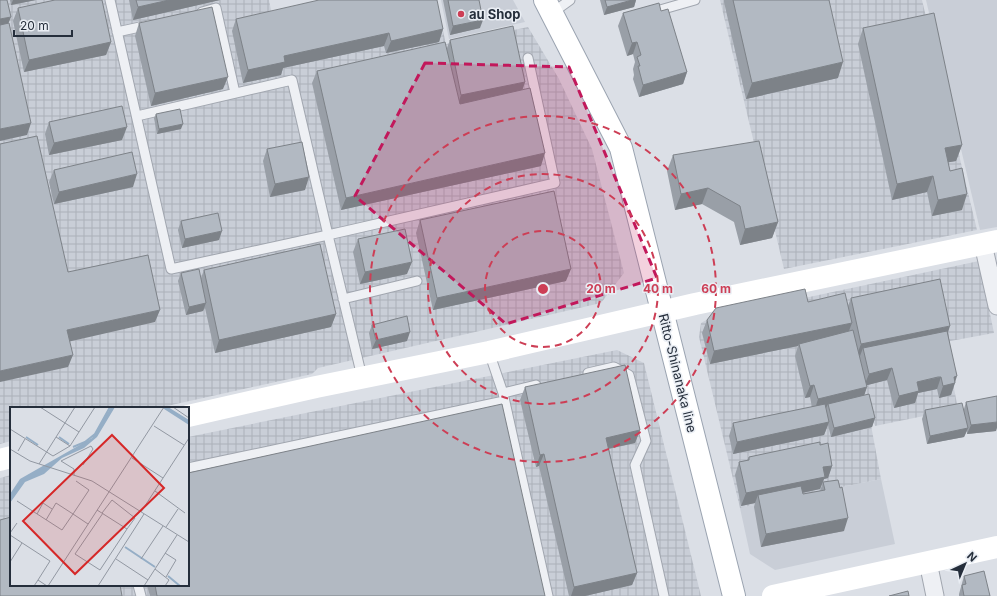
<svg xmlns="http://www.w3.org/2000/svg" width="997" height="596" viewBox="0 0 997 596" font-family="Inter,sans-serif">
  <defs>
    <pattern id="industrial-grid" width="8" height="8" patternUnits="userSpaceOnUse"><rect width="8" height="8" fill="#c9ced7"/><path d="M0 4h8M4 0v8" fill="none" stroke="#acb1b9"/></pattern>
  </defs>
  <rect width="100%" height="100%" fill="#dbdfe6"/>
  <path fill="#c9ced7" d="M441,0h72l12,22 -76,17z
    M926,0h71v227l-17,3z
    M881,479l14,65 -120,26 -25,-16 -10,-46z"/>
  <path fill="url(#industrial-grid)" d="M0,0h269l4,20 163,-20 10,44 82,-17 31,52 33,70 32,124 -23,30 -283,65 -6,6 -154,34h-147v33l-11,3z
    M720,0h202l55,230 -193,39z
    M979,261l15,72 -49,9 13,67 -83,17 -7,-17 13,70 -141,29 -41,-171 2,-14 9,-5z
    M617,350l27,13 57,233h-701v-118l11,-3v110h177v-148z"/>
  <g fill="none" stroke-linecap="round" stroke-linejoin="round">
    <g stroke="#a1a6af" stroke-width="11">
      <path id="lane" d="M110,0l61,269 157,-34 34,142
        M660,10l35,-10
        M202,12l14,-4 19,85
        M552,13l18,-13
        M117,32l32,-7
        M137,116l155,-36 36,155 227,-52 -27,-125
        M343,299l74,-18
        M489,352l14,41 45,203
        M588,373l26,-6 15,8 17,66 -11,24 29,131
        M503,393l33,-8
        M188,468l316,-67
        M138,585l3,11"/>
    </g>
    <g stroke="#a1a6af" stroke-width="19">
      <path id="street" d="M983,244l14,62
        M928,562l7,34"/>
    </g>
    <g stroke="#9ba4b1" stroke-width="24">
      <path id="primary" d="M545,0l76,148 113,448"/>
    </g>
    <use href="#lane" stroke="#eef0f4" stroke-width="9"/>
    <use href="#street" stroke="#eef0f4" stroke-width="17"/>
    <path stroke="#fff" stroke-width="22" d="M188,416l128,-29 173,-35 206,-48 302,-63
      M0,460l11,-3
      M773,596l224,-49"/>
    <use href="#primary" stroke="#fff" stroke-width="22"/>
  </g>
  <path fill="#999fa7" d="M10,0h26l-25,5z
    M129,0h91l-87,20z
    M443,0h36l1,28 -30,7z
    M600,0h36l-2,7 -30,8z
    M724,0h105l9,78 -92,21 -22,-97z
    M18,8l93,34 -5,13 -82,17 -11,-51z
    M661,11l26,61 -4,12 -44,13 -6,-18 1,-4 -1,-6 2,-7 -2,-8 -6,2 -9,-30 5,-13z
    M236,19l207,10 -4,13 -53,11 -2,-7 -101,22 -2,7 -38,8 -11,-52z
    M139,23l84,66 -72,17 -16,-70z
    M863,28l99,117 -6,16 -8,1 2,9 12,39 -30,6 -5,-24 -35,8 -34,-156z
    M450,40l75,42 -3,8 19,76 -200,44 -29,-127 5,-12 130,-23z
    M156,114l25,15 -24,5 -3,-16z
    M49,122l73,18 -73,15 -4,-21z
    M267,149l38,41 -35,7 -7,-36z
    M673,155l105,67 -6,16 -32,7 -6,-23 -32,-18 -27,6 -8,-39z
    M54,170l79,17 -79,17 -5,-22z
    M420,220l146,61 -133,29 -17,-77z
    M181,221l38,19 -37,8 -4,-18z
    M358,239l49,35 -47,10 -7,-32z
    M204,270l132,44 -5,13 -116,26 -10,-45 -2,3 -17,4 -8,-34 3,-8 20,5z
    M851,298l97,34 7,51 -4,12 -12,3 -2,-9 -4,1 -15,3 -3,10 -21,5 -7,-28 -20,5 -3,10 11,23 -3,9 -41,10 -3,-12 -4,10 -91,19 -4,-18 4,-13 79,-16 -2,-10 -5,1 -10,-42 3,-10 -88,18 -8,-31 5,-13 101,-18 40,4z
    M372,325l35,16 -35,8 -3,-16z
    M525,387l115,43 -5,13 -26,6 28,124 -5,12 -47,11h-16l-30,-130 -3,1 -16,-67z
    M966,402l30,26v3l-29,3v-3l-3,6 -37,7 -5,-25 3,-9 39,-1z
    M820,445l12,21 -4,12 -4,1 -4,10 -18,4 1,1 17,-3 3,-9 21,49 -83,16 -7,-40 1,-4 -14,3 -6,-31 4,-13 8,-2 2,-3z
    M964,576l26,20h-31v-2z
    M147,585h41l357,11h-395z"/>
  <path fill="#7d8288" d="M13,0h23l-25,5z
    M169,0h51l-87,20 5,-13z
    M632,0h4l-2,7 -30,8 3,-8z
    M11,17l-5,12 -6,2v-12z
    M483,20l-3,8 -30,7 3,-9z
    M443,29l-4,13 -53,11 5,-12z
    M389,33l-5,13 -101,22 -2,7 -38,8 5,-13 36,-14z
    M111,42l-5,13 -82,17 5,-12z
    M637,42l-4,12 -6,2 5,-13z
    M843,62l-5,16 -92,21 6,-16z
    M687,72l-4,12 -44,13 4,-12z
    M228,77l-5,12 -72,17 4,-13z
    M525,82l-4,12 -64,13 4,-12z
    M31,123l-4,12 -27,6v-12z
    M183,124l-2,5 -24,5 2,-5z
    M127,127l-5,13 -73,15 5,-12z
    M962,145l-6,16 -17,3 6,-16z
    M545,153l-4,13 -200,44 5,-12z
    M137,174l-4,13 -79,17 5,-12z
    M933,176l-6,16 -35,8 5,-16z
    M309,177l-4,13 -35,7 5,-13z
    M708,188l-6,16 -27,6 6,-16z
    M967,194l-5,16 -30,6 6,-16z
    M778,222l-6,16 -32,7 5,-16z
    M222,231l-3,9 -37,8 3,-9z
    M412,262l-5,12 -47,10 5,-12z
    M571,269l-5,12 -133,29 4,-12z
    M206,303l-3,8 -17,4 3,-8z
    M160,310l-5,12 -92,21 4,-13z
    M336,314l-5,13 -116,26 4,-13z
    M852,323l-5,13 -48,8 -1,2 -88,18 4,-13z
    M950,326l-4,12 -83,10 -3,8 -4,1 5,-13z
    M410,332l-3,9 -35,8 4,-9z
    M73,355l-5,12 -68,15v-11z
    M892,368l-5,12 -23,6 5,-12z
    M957,376l-6,19 -12,3 4,-12 11,-9z
    M941,377l-4,12 -19,4 -3,10 -21,5 5,-12 18,-14z
    M814,385l-4,12 -5,1 5,-12z
    M867,387l-4,12 -35,5 -2,4 -12,4 4,-13z
    M875,418l-3,9 -41,10 3,-9z
    M829,422l-5,13 -91,19 4,-12z
    M997,422v6l-1,3 -29,3 4,-9z
    M968,428l-4,9 -37,7 3,-8z
    M640,430l-5,13 -33,7 4,-12z
    M544,454l-5,12 -3,1 4,-12z
    M832,466l-4,12 -4,1 -4,10 -60,13 -2,-7 -3,8 -14,3 5,-13 77,-26z
    M848,518l-4,13 -83,16 5,-13z
    M637,573l-5,12 -47,11h-14l3,-9z"/>
  <path fill="#b2b9c2" stroke="#7d8288" d="M0,0h7l4,17 -11,2z
    M55,0h47l9,42 -82,18 -11,-52z
    M136,0h33l-31,7z
    M319,0h118l6,29 -52,12 -2,-8 -105,23 1,6 -37,8 -12,-51z
    M448,0h31l4,20 -30,6z
    M605,0h27l-25,7z
    M733,0h96l14,62 -91,21z
    M659,3l2,8 7,-2 19,63 -44,13 -5,-19h2l-3,-9 4,-2 -4,-13 -5,1 -9,-30z
    M212,7l16,70 -73,16 -16,-70z
    M934,13l28,132 -17,3 5,23 12,-3 5,26 -29,6 -5,-24 -36,8 -34,-156z
    M9,23l22,100 -31,6v-104z
    M513,26l12,56 -64,13 -11,-55z
    M445,42l15,62 70,-16 15,65 -199,45 -29,-127z
    M122,106l5,21 -73,16 -5,-21z
    M180,109l3,15 -24,5 -3,-15z
    M37,136l31,136 80,-17 12,55 -93,20 6,25 -73,16v-227z
    M759,141l19,81 -33,7 -5,-23 -32,-18 -27,6 -8,-39z
    M302,142l7,35 -34,7 -8,-35z
    M132,152l5,22 -78,18 -5,-22z
    M554,191l17,78 -134,29 -17,-78z
    M218,213l4,18 -37,8 -4,-18z
    M405,229l7,33 -47,10 -7,-33z
    M320,244l16,70 -117,26 -15,-70z
    M199,269l7,34 -17,4 -8,-34z
    M940,279l10,47 -89,18 -10,-46z
    M805,289l3,13 37,-9 7,30 -138,28 -7,-31 9,-12z
    M407,316l3,16 -34,8 -4,-15z
    M853,330l14,57 -49,12 -4,-14 -4,1 -11,-42z
    M947,331l10,45 -3,1 1,6 -12,3 -2,-9h-3l-21,5 2,9 -20,5 -7,-28 -23,6 -6,-26z
    M625,365l15,65 -34,8 31,135 -63,14 -30,-133 -4,1 -15,-68z
    M869,394l6,24 -41,10 -6,-24z
    M997,396v26l-26,3 -5,-23z
    M962,403l6,25 -38,8 -5,-26z
    M502,404l43,192h-388l-2,-11h33v-112z
    M825,404l4,18 -92,20 -4,-19z
    M820,442v3l8,-2 4,23 -9,1 2,10 -79,16 -7,-31 10,-2v-3z
    M838,480l2,8 2,-1 6,31 -82,16 -8,-39 43,-9 2,8 22,-4 -2,-8z
    M11,517v68h109l2,11h-122v-76z
    M984,571l6,25h-26l-2,-11 4,-1 -2,-8z
    M908,591l1,5h-20z"/>
  <path fill="#c2185b" fill-opacity="0.2" stroke="#c2185b" stroke-width="3" stroke-dasharray="8 5" stroke-linejoin="round" d="M425,63l144,4 88,211 -151,46 -151,-128z"/>
  <g fill="none" stroke="#cd3e55" stroke-width="2" stroke-dasharray="7 5">
    <circle cx="543" cy="289" r="58"/>
    <circle cx="543" cy="289" r="115"/>
    <circle cx="543" cy="289" r="173"/>
  </g>
  <circle fill="#cd3e55" stroke="#eaeef4" stroke-width="1.5" cx="461" cy="14" r="4"/>
  <g text-anchor="middle" stroke-width="3" stroke-linejoin="round" paint-order="stroke">
    <g font-size="13" font-weight="bold" fill="#252e3b" stroke="#eaeef4" text-anchor="start">
      <text x="469" y="19">au Shop</text>
    </g>
    <g font-size="13" fill="#252e3b" stroke="#eaeef4">
      <text transform="translate(678 373) rotate(76)" y="5">Ritto-Shinanaka line</text>
    </g>
  </g>
  <g transform="translate(10 407)">
    <rect width="179" height="179" fill="#dbdfe6"/>
    <path d="M101,0h4l-18,30 -13,11 -22,10 -18,16 -19,8 -15,21v-9l10,-15 72,-41zM151,0h7l21,13v5z" fill="#95aec6"/>
    <path fill="none" stroke="#95aec6" stroke-width="2" d="M16,30l12,8M49,30l10,7M63,40l12,-5 10,-8 15,-27M115,140l30,20M158,169l12,10"/>
    <path fill="none" stroke="#9298a2" stroke-width="1" d="M30,0l39,25M163,0l16,11M144,19l30,19M0,22l43,27 17,-10M46,30l14,9 25,-39M0,42l20,12 62,20 97,61M8,44l7,-12M122,51l31,20M29,57l36,-57M64,68v-6l-13,-8 30,-15 2,3 -10,16M145,84l30,22M7,94l45,29 11,-16 15,10M87,103l30,19 8,-11 -23,-18 -10,13M131,105l48,-74M93,106l-28,41 25,16 27,-41M27,107l6,-11 9,6M36,113l10,-17 17,11 16,-24 -13,-9M156,120l12,-18M0,126l7,-10M0,128l40,26 -12,19M155,146l11,7 -10,17M106,152l32,21M131,152l22,-33M0,155l12,-19M145,162l14,11 -4,6M24,179l4,-6 9,6M38,179l116,-179M88,179l46,-72M134,179l33,-51"/>
    <path fill="#d62828" fill-opacity="0.15" stroke="#d62828" stroke-width="2" d="M102,28l52,53 -89,86 -52,-53z"/>
    <rect width="179" height="179" fill="none" stroke="#252e3b" stroke-width="2"/>
  </g>
  <circle cx="543" cy="289" r="6" fill="#cd3e55" stroke="#eaeef4" stroke-width="2"/>
  <g font-size="12" text-anchor="middle" font-weight="bold" fill="#cd3e55" stroke="#eaeef4" stroke-width="3" stroke-linejoin="round" paint-order="stroke">
    <text x="601" y="293">20 m</text>
    <text x="658" y="293">40 m</text>
    <text x="716" y="293">60 m</text>
  </g>
  <g transform="translate(965 564) rotate(44)" stroke="#eaeef4" stroke-width="3" paint-order="stroke">
  <path d="M0-3L7 15L0 10L-7 15Z" fill="#252e3b"/>
  <text y="-6" font-size="11" font-weight="bold" text-anchor="middle" fill="#252e3b">N</text>
  </g>
  <path d="M14 30v6h58v-6" fill="none" stroke="#252e3b" stroke-width="2"/>
  <text x="20" y="30" font-size="12" fill="#252e3b" stroke="#eaeef4" stroke-width="3" paint-order="stroke">20 m</text>
</svg>
